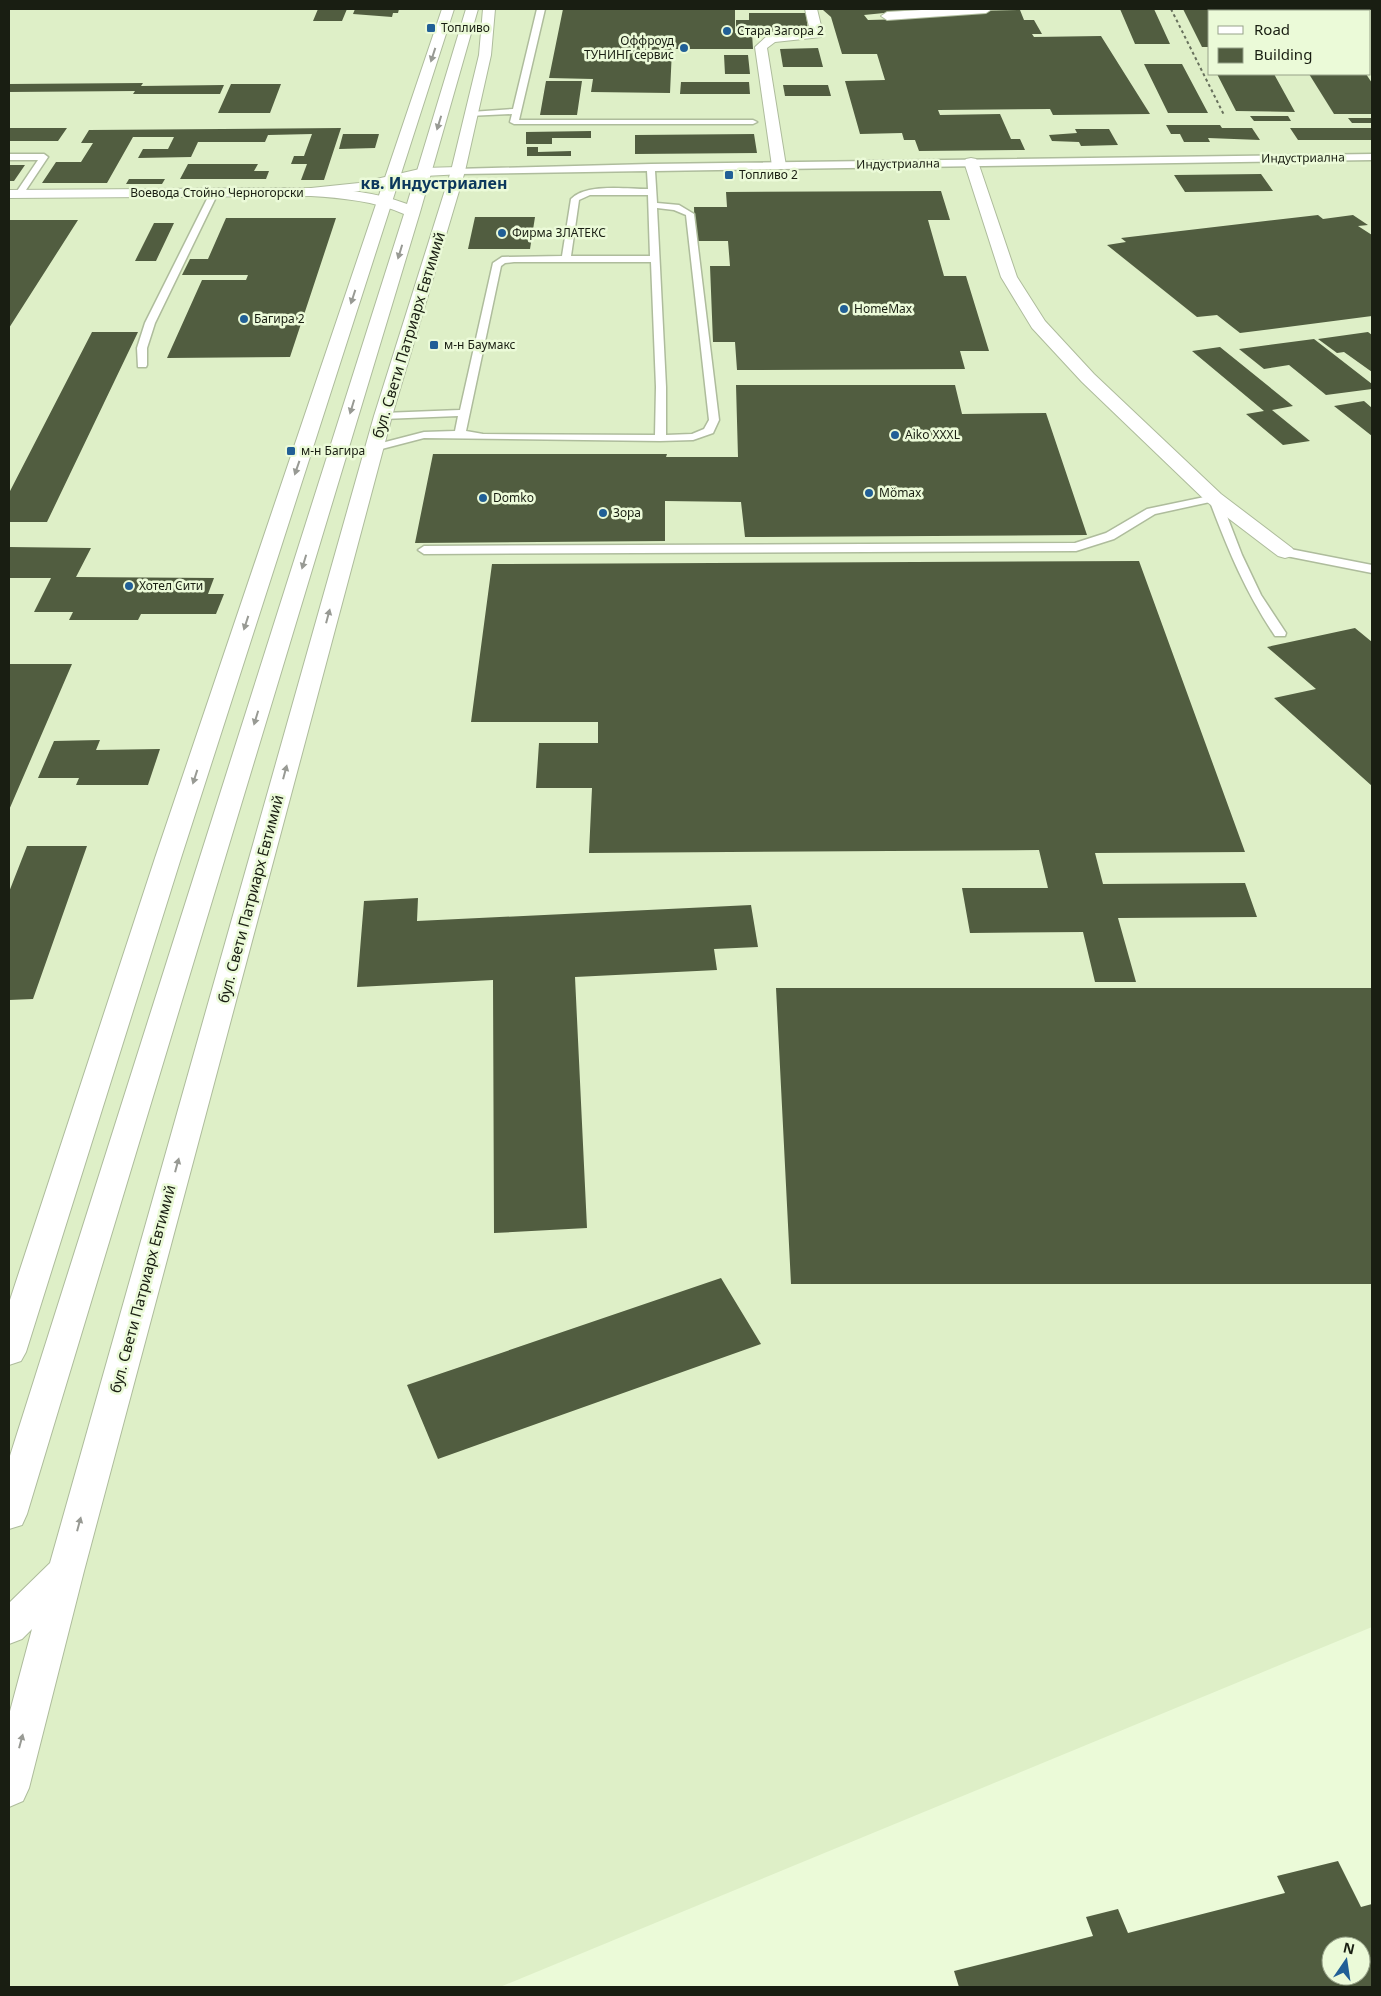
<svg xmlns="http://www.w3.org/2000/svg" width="1381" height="1996" viewBox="0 0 1381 1996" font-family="'Noto Sans',sans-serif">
  <rect width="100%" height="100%" fill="#ebfad8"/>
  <path fill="#deefc7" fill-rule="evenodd" d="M9,9h1363v1618l-872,360h-491zM1210,11h160v63h-160z"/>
  <path fill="#515d40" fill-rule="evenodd" d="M318,9h29l-5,12h-29z
    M355,9h44l-1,4h-5l-1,4 -39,-3z
    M563,9h172v24h17l1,16h-81l-2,44 -79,-1 2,-13 -44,-1z
    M841,9h83l-60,6 4,5 40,-1v-4l66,-4 46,-1 4,10h10l8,14h-10l2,3 67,-1 49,78 -97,1 -3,-6 -112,1 2,5 60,-1 11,25h9l5,11 -106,1 -4,-11h-11l-2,-7 -42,1 -15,-53 40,-1 -8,-26h-35l-11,-37 -8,-7z
    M1120,9h34l16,35h-35z
    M1183,9h52l2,2h-27v36h-8z
    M1266,9h53l1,2h-52z
    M749,13h57l2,19h-72v-12h13z
    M818,48l5,19h-40l-3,-18z
    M724,55h24l2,19h-25z
    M1144,64h38l26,49h-40z
    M1217,74h57l21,38 -59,-1z
    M1309,74h57l6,9v31h-38z
    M546,81h36l-5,34h-37z
    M681,82h68l1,12h-70z
    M143,83l-2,3 83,-1 -4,9h-87l2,-3 -126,1v-8z
    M231,84h50l-11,29h-52z
    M783,85h45l3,11h-46z
    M1250,116h38l3,5h-37z
    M1348,118h24v5h-20z
    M1166,125h54l2,3h30l8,12 -52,-2 2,4h-26l-4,-8h-9z
    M9,128h58l-9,13h-49z
    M341,128l-17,52h-23l6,-16h-16l3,-8h10l8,-22 -44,1 -3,7h-67l-7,15 -53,1 5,-9h25l6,-12h-41l-26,46h-65l14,-21h25l12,-19h-12l8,-13z
    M1290,128h82v12h-74z
    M1075,129h34l9,16 -37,1 -2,-4 -27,-1 -3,-6 28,-2z
    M591,131v7h-39v6h-26v-12z
    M343,134h36l-4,14 -36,1z
    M754,134l3,19 -122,1v-19z
    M527,147h11v5l33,-1v5h-44z
    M188,164h70l-4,7h15l-3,8h-86z
    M9,165h16l-11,16h-5z
    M1261,174l12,17 -88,1 -11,-17z
    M129,179h36l-3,5h-36z
    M941,191l9,29h-22l16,56h22l23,75h-29l5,18 -228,1 -2,-28h-22l-3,-76h20l-2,-25h-33l-1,-34h33l-1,-15z
    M1318,215l5,4 30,-4 15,10 -10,1 14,9v81l-132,17 -23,-18 -20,2 -90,-72 19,-3 -5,-4z
    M475,217h60l-5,32h-62z
    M226,218h110l-46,139 -123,1 35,-78h44l2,-5h-66l8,-16h18z
    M9,220h69l-69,108z
    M154,223h20l-18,38h-21z
    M92,332h46l-91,190h-38v-29z
    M1368,332l4,3v37l-28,-20 -7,1 -19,-14z
    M1314,339l58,45v5l-46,6 -37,-30 -25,4 -25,-20z
    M1220,347l73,59 -21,4 38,31 -27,4 -37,-31 18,-3 -72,-60z
    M736,385h219l7,29 84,-1 41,122 -342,2 -4,-35 -76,-1v40l-250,2 18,-89h234l-1,3h72z
    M1364,401l8,7v28l-38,-30z
    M9,547l82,1 -15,29 138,1 -6,16h16l-8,20h-75l-3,6h-69l4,-8h-39l17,-34h-42z
    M1139,561l106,291 -150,1 8,31 142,-1 12,34 -139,1 18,64h-41l-12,-50 -113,1 -8,-45h86l-9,-38 -450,3 3,-65h-56l3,-45h59v-21h-127l21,-158z
    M1355,628l17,14v144l-98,-88 42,-9 -49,-42z
    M9,664h63l-63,146z
    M100,740l-4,10 64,-1 -12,36h-72l3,-7h-41l16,-37z
    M27,846h60l-54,153 -24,1v-108z
    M418,898l-1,23 334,-16 7,42 -44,2 3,21 -142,7 12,251 -93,5 -1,-253 -136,7 7,-86z
    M776,988h596v296h-581z
    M721,1278l40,66 -323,115 -31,-74z
    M1338,1861l23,46 11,-3v83h-413l-5,-16 139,-35 -7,-19 32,-8 10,24 157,-40 -8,-17zM1331,1946h30v30h-30z"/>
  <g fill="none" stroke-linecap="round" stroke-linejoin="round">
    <g stroke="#aebc9c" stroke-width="3">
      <path id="service" d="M537,9h8l-26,111h234l4,2 -4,2h-239l-4,-2 2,-8 -44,2 -1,-2 4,-2 42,-3z
        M9,154h35l4,3 -26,39 -7,-2 23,-34h-29z
        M1372,154v6l-717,11 2,32 22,2 15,9 25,206 -6,13 -20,7 -33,1 -236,-3 -50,13 -6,-3 2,-2 54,-14 31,-1 3,-15 -75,3 -5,-3 5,-3 77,-3 33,-147 9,-6 60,-1 9,-57c15,-16 56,-10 77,-10l-1,-18 -189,3 -4,-3 1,-2 196,-5zM590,195h58l2,61h-79l8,-56zM657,208l17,2 12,5 23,205 -5,9 -12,5 -26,1v-48zM514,262h137l5,125 -1,48 -172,-1 -17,-3 35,-165 4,-3z
        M214,190l4,3 -63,130 -8,25v17l-1,2h-8l-1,-19 8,-25 65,-130z
        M1214,495l6,3 22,57 19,40 25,38 -1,3h-10c-30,-45 -46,-84 -65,-134l-55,12 -41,25 -38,12 -652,3 -6,-4 6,-4 651,-3 31,-10 41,-24z
        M1285,548l87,17v8l-91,-18 -2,-3z"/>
    </g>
    <g stroke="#aebc9c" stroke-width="2">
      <path id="minor" d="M442,9h12l-273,849 -155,494 -5,9 -12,4v-62l146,-445z
        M805,9h12l6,25 -2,3 -46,5 -8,6 19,118 -2,3h-10l-2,-3 -17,-119 12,-11 43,-5z
        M939,9h53l-6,4 -99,7 -6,-4 6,-4z
        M971,158l5,1 2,3 39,115 28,44 49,53 127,120 71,54 3,4 -3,4 -7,2 -7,-2 -71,-54 -125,-120 -50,-54 -31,-51 -37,-115 2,-3z"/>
    </g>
    <g stroke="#aebc9c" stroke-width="2">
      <path id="tertiary" d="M458,167l5,1 2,3 -2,3 -39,2 -65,15 -48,5 -302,2v-8l302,-2 48,-5 65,-15z"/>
    </g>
    <g stroke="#aebc9c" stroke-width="2">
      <path id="primary" d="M466,9h12l-58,203 -393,1302 -5,11 -13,4v-70l395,-1245c-30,-13 -61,-16 -93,-18l-5,-1 -2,-3 2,-3 5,-1c33,1 65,4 96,16z
        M483,9h12l-4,46 -26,116 -73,245 -308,1155 -55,217 -6,13 -14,6v-92l23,-86 -10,10 -13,5v-41l41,-40 324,-1147 77,-245 28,-116z"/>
    </g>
    <use href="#service" fill="#fff" fill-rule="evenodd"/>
    <use href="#minor" fill="#fff" fill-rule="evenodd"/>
    <use href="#tertiary" fill="#fff" fill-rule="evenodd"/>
    <use href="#primary" fill="#fff" fill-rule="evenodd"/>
    <path stroke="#67705c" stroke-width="2" stroke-dasharray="3 3" stroke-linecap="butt" d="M1171,9l53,106"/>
  </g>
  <defs><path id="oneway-solid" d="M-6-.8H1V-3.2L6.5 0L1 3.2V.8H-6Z" transform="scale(1.25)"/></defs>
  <g fill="#989a94">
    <use href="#oneway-solid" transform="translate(433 55) rotate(108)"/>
    <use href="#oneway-solid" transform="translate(439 123) rotate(107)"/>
    <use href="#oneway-solid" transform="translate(400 252) rotate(107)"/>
    <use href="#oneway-solid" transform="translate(353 297) rotate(108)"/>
    <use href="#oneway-solid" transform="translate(352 407) rotate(107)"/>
    <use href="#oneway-solid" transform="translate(297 468) rotate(109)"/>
    <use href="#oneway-solid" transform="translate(304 562) rotate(107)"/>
    <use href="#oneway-solid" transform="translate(328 616) rotate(-75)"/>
    <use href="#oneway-solid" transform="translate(246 623) rotate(108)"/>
    <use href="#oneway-solid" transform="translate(256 718) rotate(107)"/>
    <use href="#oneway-solid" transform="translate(285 772) rotate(-75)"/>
    <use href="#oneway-solid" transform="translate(195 777) rotate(108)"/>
    <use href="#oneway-solid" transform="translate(177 1165) rotate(-75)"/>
    <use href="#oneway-solid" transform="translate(79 1524) rotate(-75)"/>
    <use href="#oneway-solid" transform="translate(21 1741) rotate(-75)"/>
  </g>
  <g fill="#215f96" stroke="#ebfad8" stroke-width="2">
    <rect x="426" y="23" width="10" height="10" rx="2.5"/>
    <circle cx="727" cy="31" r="5"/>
    <circle cx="684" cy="48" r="5"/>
    <rect x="724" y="170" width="10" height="10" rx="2.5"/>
    <circle cx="502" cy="233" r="5"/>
    <circle cx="844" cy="309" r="5"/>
    <circle cx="244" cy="319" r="5"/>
    <rect x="429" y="340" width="10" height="10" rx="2.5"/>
    <circle cx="895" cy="435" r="5"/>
    <rect x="286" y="446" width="10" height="10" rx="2.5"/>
    <circle cx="869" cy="493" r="5"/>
    <circle cx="483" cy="498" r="5"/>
    <circle cx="603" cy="513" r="5"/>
    <circle cx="129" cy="586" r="5"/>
  </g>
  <g text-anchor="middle" stroke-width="5" stroke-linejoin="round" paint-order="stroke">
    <g font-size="12" fill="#191e12" stroke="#ebfad8" text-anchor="start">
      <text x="441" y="32">Топливо</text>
      <text x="737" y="35">Стара Загора 2</text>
      <text x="674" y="45" text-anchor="end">Оффроуд<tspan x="674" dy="14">ТУНИНГ сервис</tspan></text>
      <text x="739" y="179">Топливо 2</text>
      <text x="512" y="237">Фирма ЗЛАТЕКС</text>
      <text x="854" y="313">HomeMax</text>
      <text x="254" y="323">Багира 2</text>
      <text x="444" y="349">м-н Баумакс</text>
      <text x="905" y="439">Aiko XXXL</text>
      <text x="301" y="455">м-н Багира</text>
      <text x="879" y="497">Mömax</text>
      <text x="493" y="502">Domko</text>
      <text x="613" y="517">Зора</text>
      <text x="139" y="590">Хотел Сити</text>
    </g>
    <g font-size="12" fill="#191e12" stroke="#ebfad8">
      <text transform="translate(1303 158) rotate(-1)" y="4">Индустриална</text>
      <text transform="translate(898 164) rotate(-1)" y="4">Индустриална</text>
      <text x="217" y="197">Воевода Стойно Черногорски</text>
    </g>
    <g font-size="15" fill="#191e12" stroke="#ebfad8">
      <text transform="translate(409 335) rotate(-73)" y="5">бул. Свети Патриарх Евтимий</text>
      <text transform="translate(251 899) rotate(-75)" y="5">бул. Свети Патриарх Евтимий</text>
      <text transform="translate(143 1289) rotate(-75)" y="5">бул. Свети Патриарх Евтимий</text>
    </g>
    <g font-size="16" font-weight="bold" fill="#0b375c" stroke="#ebfad8">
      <text x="434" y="189">кв. Индустриален</text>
    </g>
  </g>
  <rect width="1381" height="1996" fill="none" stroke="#191e12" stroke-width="20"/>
  <rect x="1208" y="10" width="162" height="65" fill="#ebfad8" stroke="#97a289"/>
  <rect x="1218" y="26" width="25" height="8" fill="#ffffff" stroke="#97a289"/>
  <text x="1254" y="35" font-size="15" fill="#191e12">Road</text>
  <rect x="1218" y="48" width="25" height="15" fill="#515d40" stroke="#97a289"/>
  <text x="1254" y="60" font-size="15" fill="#191e12">Building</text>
  <g transform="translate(1346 1961) rotate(13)"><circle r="24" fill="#ebfad8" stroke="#97a289"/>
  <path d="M0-4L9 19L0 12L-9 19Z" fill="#215f96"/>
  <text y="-8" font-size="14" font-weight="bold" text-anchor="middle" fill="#191e12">N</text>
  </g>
</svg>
